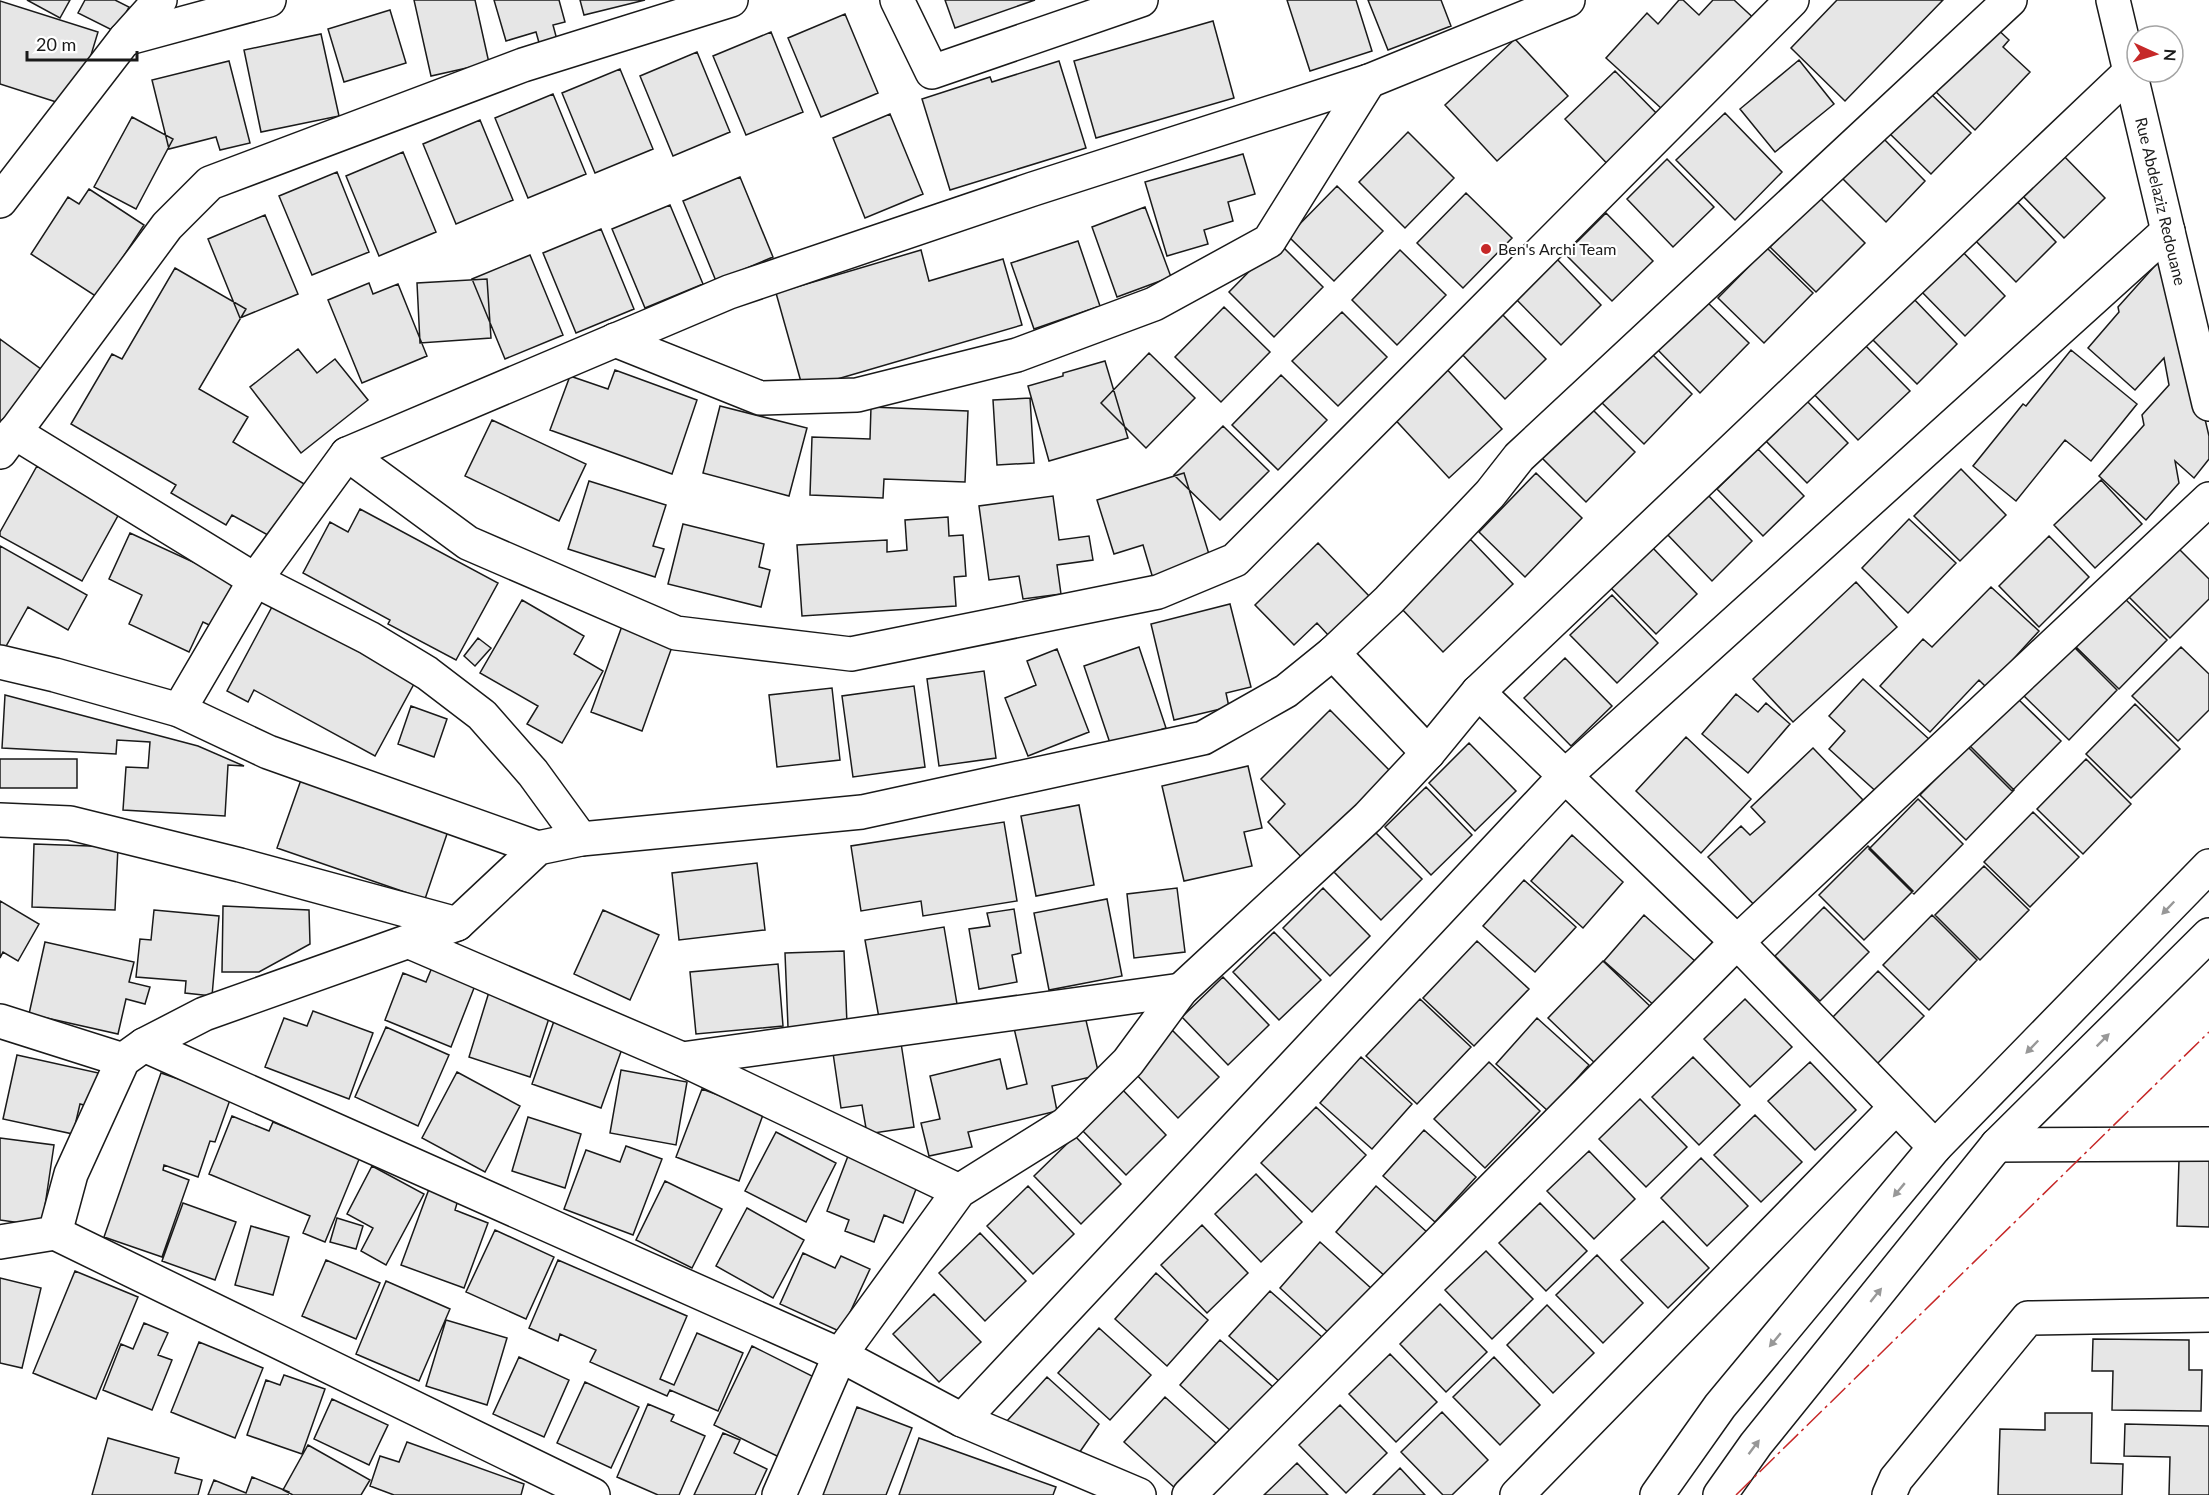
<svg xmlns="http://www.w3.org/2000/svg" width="2209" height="1495" viewBox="0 0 2209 1495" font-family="Lato,sans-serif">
  <rect width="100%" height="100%" fill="#fff"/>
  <path fill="#e6e6e6" stroke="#1a1a1a" stroke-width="1.5" d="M27,0h43l-10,18z
    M85,0h30l14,7 -13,25 -38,-19z
    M414,0h61l14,63 -58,13z
    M494,0h65l6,22 -12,3 7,26 -17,6 -7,-25 -30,9z
    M580,0h65l-61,15z
    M945,0h90l-80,28z
    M1287,0h69l16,51 -62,20z
    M1368,0h73l10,26 -63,24z
    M1679,0h4l16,15 14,-15h21l25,23 -86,96 -67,-61 41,-45 11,11z
    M1837,0h106l-98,101 -54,-53z
    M0,1l98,31 -23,76 -75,-24z
    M390,10l16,53 -62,19 -16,-53z
    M845,14l33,79 -57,24 -33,-79z
    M1213,21l21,77 -138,40 -22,-77z
    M1992,24l17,16 -6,7 27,25 -55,58 -44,-43z
    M771,32l32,80 -57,23 -33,-79z
    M321,34l18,82 -78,16 -17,-82z
    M1515,39l53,57 -71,65 -52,-56z
    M697,52l33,80 -57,24 -33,-80z
    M1799,60l35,44 -59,48 -35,-43z
    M229,61l21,82 -30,7 -4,-13 -47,12 -17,-69z
    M1059,61l27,87 -136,42 -28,-91 68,-22 2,5z
    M620,69l33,80 -58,24 -33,-80z
    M1615,71l50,51 -51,49 -49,-52z
    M1927,90l44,43 -40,41 -44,-43z
    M553,94l33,80 -58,24 -33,-80z
    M1725,113l57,59 -47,48 -59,-60z
    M890,114l33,80 -58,24 -32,-80z
    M132,117l41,22 -37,70 -42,-22z
    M480,120l33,80 -57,24 -33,-80z
    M1408,132l46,46 -49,50 -46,-46z
    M1882,137l43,44 -39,41 -44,-44z
    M2058,150l47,48 -41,40 -46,-47z
    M403,152l33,80 -57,24 -33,-80z
    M1243,154l12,40 -27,8 5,19 -29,9 4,14 -41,12 -22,-74z
    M1667,159l47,48 -41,40 -46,-48z
    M337,172l32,80 -57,23 -33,-79z
    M740,177l33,80 -57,24 -33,-80z
    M1337,186l46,45 -49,50 -46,-45z
    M89,189l55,36 -47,72 -66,-43 37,-57 11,7z
    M1466,193l46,45 -49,50 -46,-45z
    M2010,194l46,48 -40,40 -47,-48z
    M1819,197l46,46 -49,49 -46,-45z
    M670,205l33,79 -58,24 -33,-79z
    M1145,207l26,70 -54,20 -25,-70z
    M1606,213l47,48 -41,40 -47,-47z
    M265,215l33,79 -58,24 -32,-79z
    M601,229l33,80 -58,24 -33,-80z
    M1078,241l22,65 -66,23 -23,-66z
    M1278,242l45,45 -49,50 -45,-45z
    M1767,248l46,45 -49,50 -46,-45z
    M1959,248l46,48 -40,40 -47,-48z
    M921,250l8,31 74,-22 19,66 -219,64 -27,-96z
    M1400,250l46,45 -49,50 -45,-45z
    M530,255l33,80 -58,24 -33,-80z
    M1555,257l46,48 -40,40 -47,-48z
    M2161,259l12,25 36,152v23l-15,19 -19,-17 4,22 -33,37 -47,-44 45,-51 -2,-10 27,-30 -5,-27 -29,32 -47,-42 31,-36 -1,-5z
    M175,268l71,41 -47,80 49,28 -15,25 73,43 -31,54 -43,-24 -6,10 -55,-32 5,-8 -105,-61 41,-70 10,5z
    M487,279l4,59 -71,5 -3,-60z
    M369,283l4,11 25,-10 29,72 -65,27 -34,-83z
    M1911,296l46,48 -40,40 -47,-47z
    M1703,298l46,45 -49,50 -45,-46z
    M1224,307l46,45 -49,50 -46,-45z
    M1499,311l47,48 -41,40 -46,-48z
    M1342,312l45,45 -49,49 -46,-45z
    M0,339l49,36 -49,69z
    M1860,340l50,51 -52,49 -49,-51z
    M298,349l19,24 18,-14 33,41 -67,53 -51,-66z
    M1647,349l45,45 -48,50 -46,-45z
    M2071,350l66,54 -46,57 -26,-21 -49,61 -43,-35 50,-62 3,2z
    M1149,353l46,45 -49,50 -45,-45z
    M1105,361l23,77 -79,23 -21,-75 35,-10v-3z
    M1442,364l60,65 -53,49 -60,-65z
    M615,370l82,30 -25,74 -122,-44 20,-54 38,13z
    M1281,375l46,45 -49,50 -46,-45z
    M1801,395l47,48 -41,40 -47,-48z
    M1030,398l4,65 -37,2 -4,-65z
    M720,406l87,22 -18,68 -86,-23z
    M871,407l97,4 -3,71 -81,-3 -1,19 -73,-3 2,-58 58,2z
    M1590,407l45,45 -49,50 -45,-45z
    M492,420l94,44 -27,57 -94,-45z
    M1223,426l46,45 -49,49 -46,-45z
    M1758,449l46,47 -41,40 -46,-47z
    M37,466l83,46 -38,69 -82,-45v-4z
    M1961,469l45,46 -46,46 -46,-45z
    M1184,473l28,91 -58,18 -11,-37 -29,9 -17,-54z
    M1536,473l46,45 -57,59 -46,-45z
    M2101,480l41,44 -47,44 -41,-43z
    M589,481l77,24 -13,41 11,3 -9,28 -87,-28z
    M1706,493l46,48 -40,40 -46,-48z
    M1053,496l6,44 30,-4 4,24 -36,5 4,29 -38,5 -4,-23 -30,4 -10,-74z
    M360,509l138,74 -42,77 -68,-36 2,-4 -87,-47 27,-51 18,10z
    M948,517l1,19 14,-1 3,41 -12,1 2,29 -154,10 -5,-71 90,-5v12l20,-2 -2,-30z
    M1909,519l47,44 -48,50 -46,-45z
    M683,524l81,20 -5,23 11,3 -9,37 -93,-23z
    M130,533l111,51 -21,46 -17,-8 -14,30 -60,-28 13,-29 -33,-16z
    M2049,536l40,41 -50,50 -40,-41z
    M1470,539l43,45 -70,68 -43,-45z
    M1318,543l52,54 -41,39 -12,-13 -23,22 -39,-40z
    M2174,544l35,35v20l-39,39 -45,-45z
    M0,546l87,49 -19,35 -40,-23 -23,41 -5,-2z
    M1651,546l46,48 -41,40 -46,-47z
    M1856,582l41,45 -104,95 -40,-43z
    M1991,587l48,44 -52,57 -8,-8 -49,52 -50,-46 43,-47 9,8z
    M1612,595l46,48 -41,40 -47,-48z
    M2121,595l46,45 -48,49 -46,-45z
    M522,600l62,36 -10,18 29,17 -41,72 -35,-19 11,-18 -58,-33z
    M1230,604l21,83 -25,6 3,14 -55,13 -23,-96z
    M273,605l142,77 -40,74 -121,-66 -6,12 -21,-11z
    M622,626l51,18 -31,87 -51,-19z
    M478,638l13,10 -16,18 -11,-10z
    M2072,645l45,45 -48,50 -46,-45z
    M1139,647l27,81 -55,18 -27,-80z
    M2181,647l28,27v36l-31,31 -46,-45z
    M1057,649l32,83 -61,24 -23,-58 31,-13 -9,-24z
    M1565,658l47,48 -41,40 -47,-48z
    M984,671l12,87 -57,8 -12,-87z
    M1863,679l67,61 -50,55 -51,-46 16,-18 -16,-15z
    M914,686l11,81 -72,10 -11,-81z
    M832,688l8,72 -63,7 -8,-72z
    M1736,694l22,18 8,-9 24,21 -42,49 -46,-39z
    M5,695l193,51 46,20 -16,-1 -3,51 -102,-6 3,-43 22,1 2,-26 -33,-2 -1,14 -114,-6z
    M2016,697l45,44 -49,50 -45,-45z
    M2135,704l45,45 -49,49 -45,-44z
    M411,706l36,13 -13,38 -36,-13z
    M1330,710l64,65 -88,87 -38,-40 17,-18 -24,-25z
    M1686,737l65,62 -50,54 -65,-62z
    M1469,743l47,48 -41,40 -46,-48z
    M1969,745l45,45 -48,50 -46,-45z
    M1813,748l50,52 -49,48 -51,66 -55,-57 33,-31 9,9 15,-13 -14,-15z
    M0,759h77v29h-77z
    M2086,759l45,45 -48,50 -46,-45z
    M1248,766l14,62 -18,4 8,34 -68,15 -22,-95z
    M302,777l147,51 -24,71 -148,-51z
    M1426,787l46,48 -41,40 -46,-48z
    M1918,799l45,45 -49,50 -45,-45z
    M1079,805l15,80 -58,11 -15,-80z
    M2033,812l46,45 -49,50 -46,-45z
    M1004,822l13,79 -94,15 -2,-15 -60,10 -10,-65z
    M1375,832l47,47 -41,41 -47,-48z
    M1572,835l51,47 -40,46 -52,-47z
    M34,844l84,3 -3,63 -83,-3z
    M1868,846l45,45 -49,49 -45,-45z
    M757,863l8,67 -86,10 -7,-67z
    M1984,866l45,44 -49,50 -45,-45z
    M1524,880l52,47 -41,45 -52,-46z
    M1177,888l8,64 -51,6 -7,-64z
    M1323,888l47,48 -40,40 -47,-48z
    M1107,899l15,77 -73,14 -15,-77z
    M0,901l39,23 -21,37 -15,-9 -3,6z
    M223,906l86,4 1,34 -51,28h-37z
    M1824,907l45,45 -49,49 -45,-45z
    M1014,909l7,44 -9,2 5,27 -38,7 -10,-60 21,-3 -3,-13z
    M154,910l65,6 -7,80 -27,-3 1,-12 -50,-4 4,-38 11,1z
    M603,910l56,25 -29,65 -56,-26z
    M1644,915l52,47 -40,45 -52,-46z
    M1932,915l45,45 -48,50 -46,-45z
    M944,927l13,77 -78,14 -14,-78z
    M1274,932l47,48 -42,40 -46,-48z
    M1477,941l52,48 -55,57 -51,-48z
    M45,942l89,20 -5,20 21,5 -5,17 -19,-5 -8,35 -89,-20z
    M844,951l3,73 -59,3 -3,-74z
    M1603,961l51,49 -55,57 -51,-49z
    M778,964l5,62 -87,8 -6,-62z
    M433,965l43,18 -25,64 -66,-27 18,-47 23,9z
    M1878,971l46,45 -49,50 -46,-45z
    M1223,977l46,48 -41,40 -46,-48z
    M489,992l62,20 -21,65 -61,-20z
    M1420,999l51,48 -54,57 -51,-48z
    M1745,999l47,48 -42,40 -46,-48z
    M313,1011l60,22 -24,66 -84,-32 19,-49 23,8z
    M1084,1012l15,63 -47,11 5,25 -89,21 4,15 -43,9 -8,-33 19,-4 -10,-43 70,-17 7,30 20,-5 -13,-56z
    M1537,1018l52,47 -41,46 -52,-47z
    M554,1021l69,25 -22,62 -69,-24z
    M386,1027l63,28 -31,71 -63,-29z
    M1172,1030l47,47 -41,41 -46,-48z
    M901,1043l13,84 -47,7 -5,-29 -21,3 -8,-55z
    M17,1055l86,19 -8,34 -15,-4 -7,30 -70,-15z
    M1361,1057l51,47 -40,45 -52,-46z
    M1693,1057l47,48 -41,40 -47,-48z
    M1489,1062l51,49 -55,57 -51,-49z
    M1810,1062l46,48 -41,40 -47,-49z
    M621,1070l66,12 -11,63 -66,-12z
    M457,1072l63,34 -35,66 -63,-34z
    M161,1073l70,24 -16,45 -5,-1 -12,36 -34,-12 -1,5 26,10 -27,77 -58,-20z
    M1120,1087l46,48 -40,40 -47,-48z
    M702,1089l62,23 -25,69 -63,-24z
    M1640,1099l47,48 -41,40 -47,-48z
    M1316,1107l50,48 -54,57 -51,-49z
    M1755,1115l47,47 -41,40 -47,-47z
    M232,1116l37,15 4,-9 87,35 -35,85 -22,-9 7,-17 -101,-42z
    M528,1117l53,17 -16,54 -53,-17z
    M1424,1130l52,47 -41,45 -52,-46z
    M776,1132l60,31 -30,59 -61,-31z
    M1075,1136l46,48 -40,40 -47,-48z
    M0,1138l54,7 -12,81 -42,-6z
    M626,1146l36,13 -29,76 -69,-26 22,-59 34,12z
    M1589,1151l46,48 -41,40 -47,-48z
    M848,1156l70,28 -15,39 -19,-8 -10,27 -29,-11 4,-11 -22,-9z
    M1701,1158l47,48 -41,40 -46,-48z
    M2179,1160l30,1v66l-32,-1z
    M372,1166l52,28 -38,71 -25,-14 12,-23 -26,-14z
    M1256,1174l46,48 -41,40 -46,-48z
    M665,1181l57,28 -30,59 -56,-28z
    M1028,1186l46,48 -41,40 -46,-48z
    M1376,1186l52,47 -41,45 -51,-46z
    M429,1189l29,11 -3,10 33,13 -24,65 -63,-23z
    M183,1203l53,19 -21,58 -53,-19z
    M1540,1203l47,48 -41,40 -47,-48z
    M747,1208l57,32 -31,58 -57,-32z
    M337,1218l26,8 -7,23 -26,-7z
    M1663,1221l46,47 -41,40 -47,-48z
    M1202,1225l46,48 -41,40 -46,-48z
    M251,1226l38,11 -16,58 -38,-10z
    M495,1230l59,27 -28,62 -60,-27z
    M980,1233l46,48 -41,40 -46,-48z
    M1320,1242l52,47 -41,46 -51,-47z
    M1486,1251l47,48 -41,40 -47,-49z
    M803,1253l32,15 6,-12 29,13 -29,63 -61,-28z
    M1597,1255l46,48 -40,40 -47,-48z
    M326,1260l54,23 -24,56 -54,-23z
    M558,1260l129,56 -27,63 14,6 23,-52 46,20 -25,58 -48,-21 -3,6 -77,-34 6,-12 -36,-16 -2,7 -29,-13z
    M75,1271l63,26 -42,102 -63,-26z
    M1156,1273l52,47 -41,46 -52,-47z
    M0,1278l41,10 -19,80 -22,-5z
    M386,1281l64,28 -31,72 -63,-27z
    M1270,1291l52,46 -41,46 -52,-47z
    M934,1294l47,48 -42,40 -46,-48z
    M1440,1304l47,48 -41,40 -46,-48z
    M1547,1305l47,48 -41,40 -46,-48z
    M446,1320l61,18 -20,67 -61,-19z
    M144,1323l24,10 -10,22 14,5 -20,50 -49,-20 18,-46 12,5z
    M1099,1328l52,47 -41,45 -52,-47z
    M2093,1339l96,1v30h13l-1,41 -89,-1 1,-39h-21z
    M1220,1340l53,47 -41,45 -52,-47z
    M199,1342l64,26 -28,70 -64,-26z
    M752,1346l66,33 -39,78 -65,-32z
    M1390,1354l47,48 -41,40 -47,-48z
    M519,1357l50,23 -25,57 -51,-23z
    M1494,1357l46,48 -40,40 -47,-48z
    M284,1375l41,14 -23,65 -55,-19 19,-55 14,5z
    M1047,1377l52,47 -22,32 -71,-34z
    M585,1382l54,25 -28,61 -54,-25z
    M1165,1397l52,47 -41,45 -52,-47z
    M332,1399l56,26 -19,40 -55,-26z
    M648,1404l26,11 -3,6 34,15 -26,59h-21l-41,-18z
    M1340,1405l47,48 -41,40 -47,-48z
    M857,1407l55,21 -26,67h-63z
    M1442,1412l46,48 -36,35h-9l-42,-43z
    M2045,1413h47l-1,50 32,1 -1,31h-124l2,-66 45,1z
    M2125,1424l84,2v69h-40l1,-38 -46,-1z
    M723,1433l17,7 -6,13 33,16 -12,26h-61z
    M108,1438l71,20 -4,15 27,7 -4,15h-106z
    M919,1438l137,49 -3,8h-154z
    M407,1442l117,42 -3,11h-127l-24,-9 10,-30 19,6z
    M308,1445l62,35 -9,15h-68l-10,-5z
    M1297,1463l31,32h-64z
    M1400,1468l25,27h-52z
    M252,1477l37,15 -1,3h-80l6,-15 32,13z"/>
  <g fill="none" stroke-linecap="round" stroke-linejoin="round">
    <g stroke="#1a1a1a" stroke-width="36">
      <g id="minor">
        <path d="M897,0l35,72 209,-72"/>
        <path id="s1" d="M2113,0l96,404"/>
        <path d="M125,39l144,-39"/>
        <path d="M0,201l125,-162 35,-39"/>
        <path d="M615,340l145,58 97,-3 160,-40 137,-51 115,-63 100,-160"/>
        <path d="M14,432l241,148 114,58 58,35 55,42 51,58 48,66"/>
        <path d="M0,452l167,-226 43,-43 313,-118 208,-65"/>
        <path d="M347,454l121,89 208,90 175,21 307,-62 77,-32 557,-560"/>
        <path d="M1333,653l95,100"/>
        <path d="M0,662l55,13 124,35 89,42 270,96"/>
        <path d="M1478,692l259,250 198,205"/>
        <path d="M179,710l76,-130 92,-126 382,-162 304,-103 336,-108 199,-81"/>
        <path d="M0,820l70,3 170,42 217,59"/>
        <path d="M410,942l272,117 277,132"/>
        <path d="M0,1021l123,39"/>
        <path d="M144,1045l696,310 122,65 177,75"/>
        <path d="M682,1059l499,-69"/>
        <path d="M1997,1145l212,-1"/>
        <path d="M55,1233l538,262"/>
        <path d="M0,1242l55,-9 16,-59 52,-114 21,-15 60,-31 253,-90 81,-76 43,-9 281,-27 341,-74 83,-47 47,-38 56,-53 101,-106 29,-37 491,-457"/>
        <path d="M962,1420l603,-644 603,-545"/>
        <path d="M779,1495l61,-140 119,-164 107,-67 62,-62 53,-72 187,-173 60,-64 50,-61 652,-620"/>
        <path d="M1189,1495l548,-553 472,-443"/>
        <path d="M1517,1495l379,-388"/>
        <path d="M1889,1495l7,-16 132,-161 181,-3"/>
      </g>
    </g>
    <g stroke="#1a1a1a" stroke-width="36">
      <path id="secondary" d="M1657,1495l63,-89 215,-259 274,-281
        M1720,1495l36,-51 241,-299 212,-210"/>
    </g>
    <use href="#minor" stroke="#fff" stroke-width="33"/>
    <use href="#secondary" stroke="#fff" stroke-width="33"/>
    <path stroke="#c62828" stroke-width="1.5" stroke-dasharray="21 4.5 3 4.5" stroke-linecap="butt" d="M1736,1495l473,-463"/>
  </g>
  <defs><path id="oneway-solid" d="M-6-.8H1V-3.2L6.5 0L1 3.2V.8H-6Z" transform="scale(1.5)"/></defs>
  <g fill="#989898">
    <use href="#oneway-solid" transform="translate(2168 908) rotate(134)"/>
    <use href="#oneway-solid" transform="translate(2103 1040) rotate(-45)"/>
    <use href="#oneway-solid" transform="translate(2032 1047) rotate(134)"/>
    <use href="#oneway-solid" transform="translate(1899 1190) rotate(130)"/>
    <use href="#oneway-solid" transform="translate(1876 1295) rotate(-51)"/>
    <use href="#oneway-solid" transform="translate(1775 1340) rotate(130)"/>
    <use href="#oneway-solid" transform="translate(1754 1447) rotate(-53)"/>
  </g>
  <circle fill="#c62828" stroke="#fff" stroke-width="2" cx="1486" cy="249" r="6"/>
  <g text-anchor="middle" stroke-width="4.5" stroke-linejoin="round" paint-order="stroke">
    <g font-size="16" fill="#1a1a1a" stroke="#fff">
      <text dy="6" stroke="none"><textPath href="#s1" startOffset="207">Rue Abdelaziz Redouane</textPath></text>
    </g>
    <g font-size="16" fill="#1a1a1a" stroke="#fff" text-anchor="start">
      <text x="1498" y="255">Ben's Archi Team</text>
    </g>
  </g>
  <g transform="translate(2155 54) rotate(94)"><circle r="28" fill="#ffffff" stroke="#a3a3a3" stroke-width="1.5"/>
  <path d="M0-4.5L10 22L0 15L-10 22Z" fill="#c62828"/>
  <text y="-9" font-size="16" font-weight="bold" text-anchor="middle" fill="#1a1a1a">N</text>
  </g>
  <path d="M27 51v9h110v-9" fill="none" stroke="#1a1a1a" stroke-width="3"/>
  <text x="36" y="51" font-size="18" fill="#1a1a1a" stroke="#ffffff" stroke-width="4.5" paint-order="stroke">20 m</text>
</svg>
